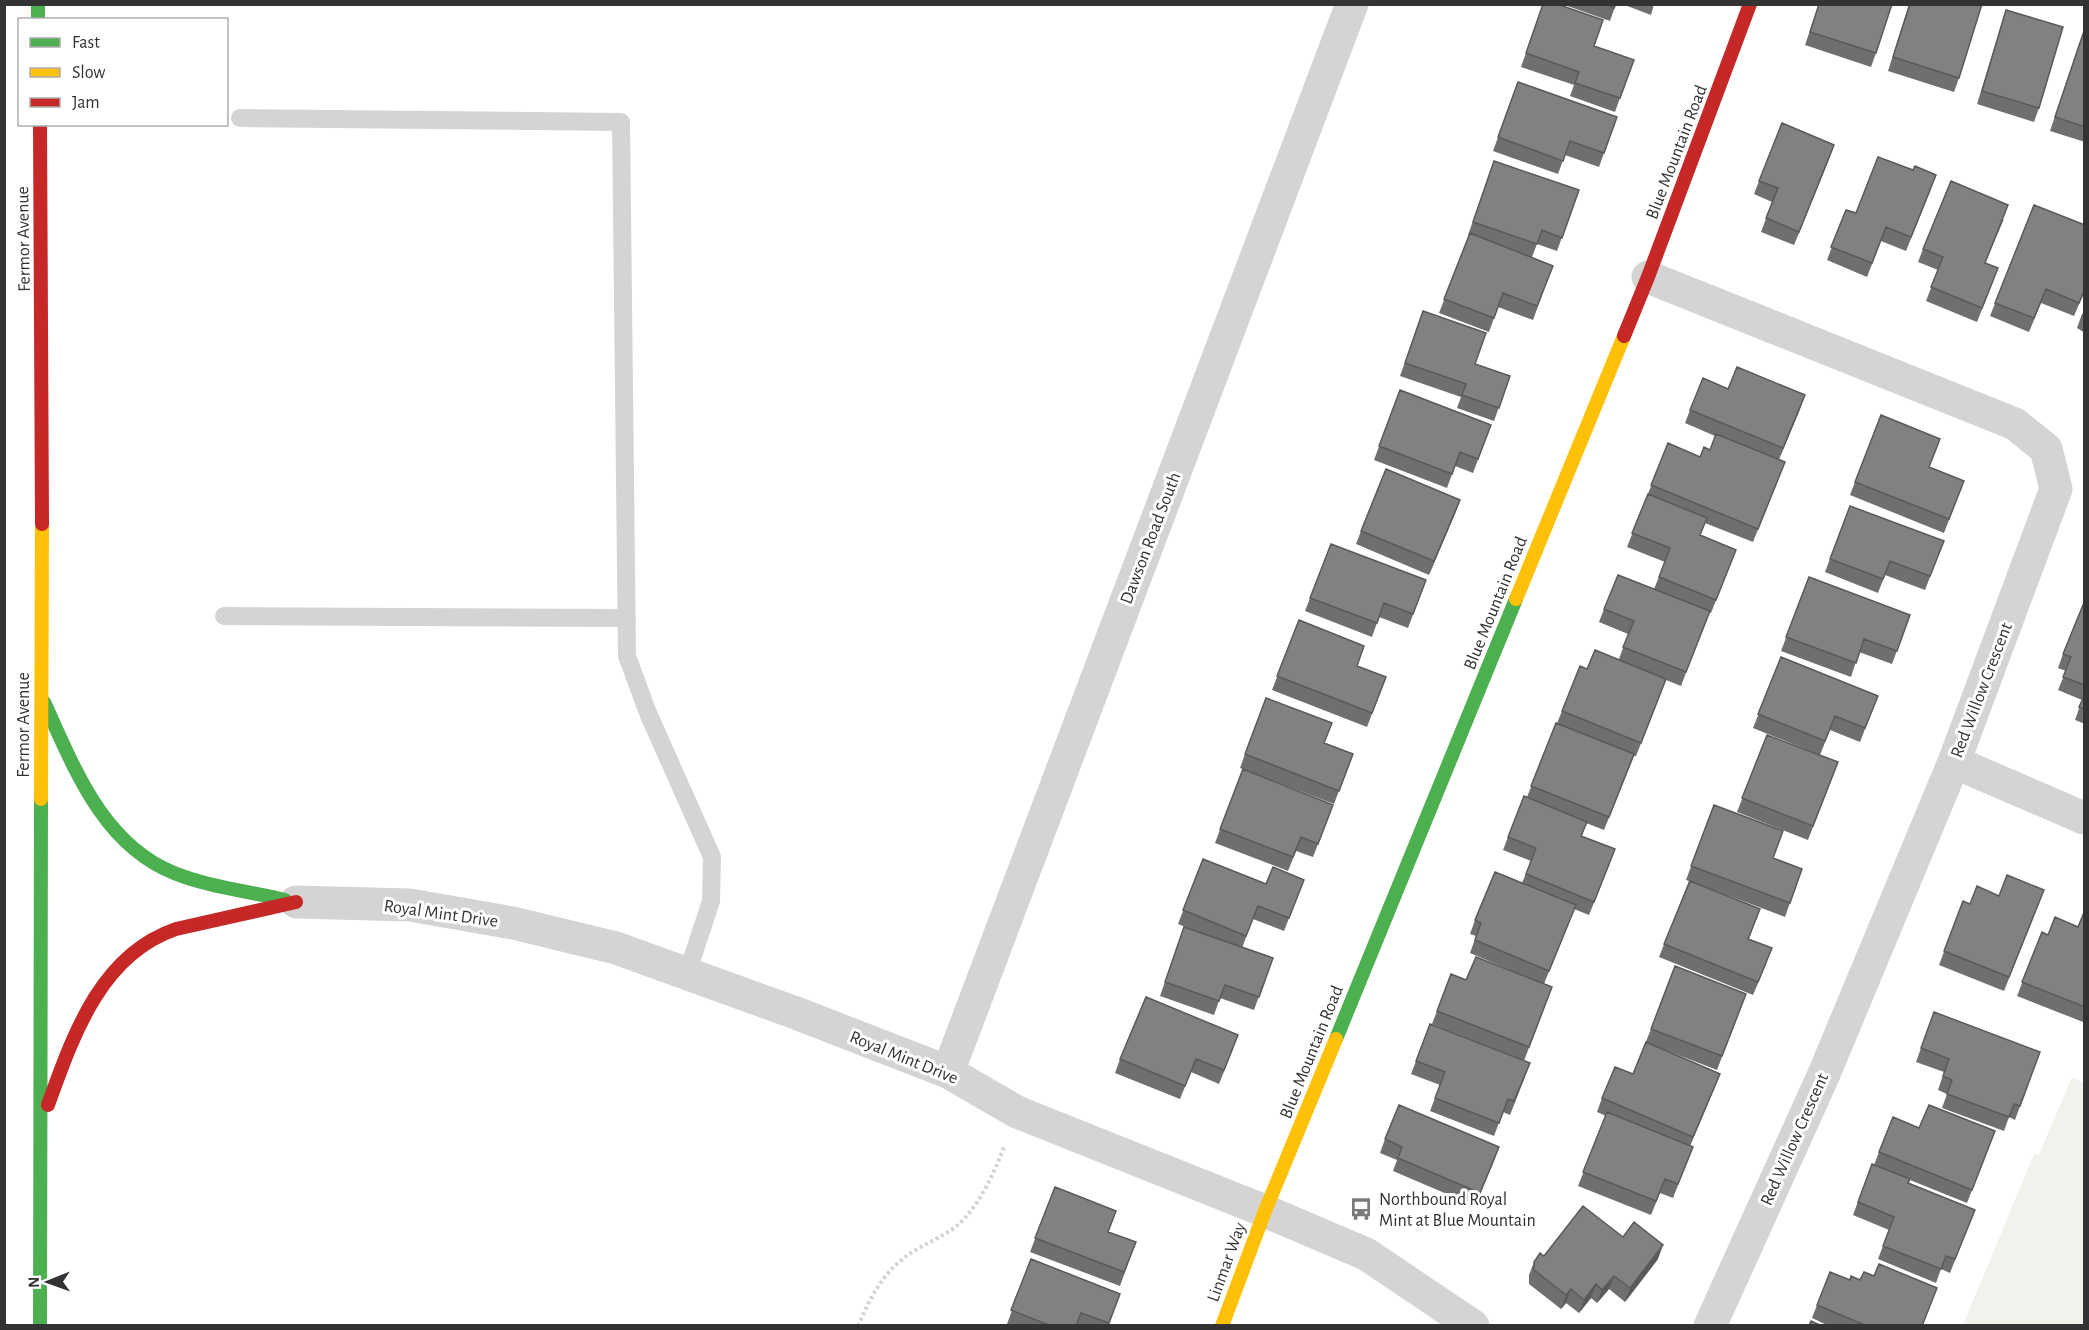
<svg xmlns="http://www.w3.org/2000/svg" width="2089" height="1330" viewBox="0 0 2089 1330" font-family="'Alegreya Sans',sans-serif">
  <rect width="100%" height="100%" fill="#fff"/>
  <path fill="#f0f2ec" d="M2072,1077l12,6v242h-121l71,-171 5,1z"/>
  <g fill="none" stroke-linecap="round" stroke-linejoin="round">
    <path stroke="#d3d3d3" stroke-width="4" stroke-dasharray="3 3" stroke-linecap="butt" d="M858,1326c11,-26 23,-50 46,-68 19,-15 45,-22 61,-40 18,-20 30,-48 40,-73"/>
    <path stroke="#d4d4d4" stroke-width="18" d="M240,118l381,4 6,534 21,57 64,144 -1,44 -24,73
      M224,616l403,2"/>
    <path stroke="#d4d4d4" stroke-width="33" d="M1648,277l367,147 31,25 10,40 -102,273 -130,312 -114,252
      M1954,762l130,56
      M296,902l114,3 103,18 103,25 180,65 152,59 69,40 248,99 101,43 107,72
      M948,1072l404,-1068"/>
    <path stroke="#4caf50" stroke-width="14" d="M38,4v16
      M44,702c30,65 58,142 130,171 35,14 74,18 111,27
      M1336,1039l180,-440
      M40,1326l1,-527"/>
    <path stroke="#ffc107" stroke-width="14" d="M1516,599l108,-263
      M41,799l1,-275
      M1222,1326l43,-115 71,-172"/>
    <path stroke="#c62828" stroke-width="14" d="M40,124l2,400
      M1624,336l24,-59 102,-273
      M48,1105c25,-69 52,-150 128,-176l120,-27"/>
  </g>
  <path fill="#6f6f6f" d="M1543,4l51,42 26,52 -5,14 -45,-16 4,-11 -53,-18z
    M1562,4h54l-6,17z
    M1622,4h32l-3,11z
    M1819,4l57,49 -5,14 -66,-22z
    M1909,4l50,74 -5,14 -66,-21z
    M2006,10l33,98 -5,14 -57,-18z
    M2085,31v111l-35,-11 29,-87z
    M1518,82l99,35 -18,50 -34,-12 -7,19 -65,-23z
    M1829,159l-35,86 -33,-13 11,-30 -18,-8 5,-13z
    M1494,161l85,29 -22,61 -20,-7 -5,13 21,9 -20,54 -35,-13 -9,25 -50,-19 30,-77 -1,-1z
    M1931,189l-25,62 -25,-10 -14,36 -40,-17 19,-50 10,3z
    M2034,205l51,85 -11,26 -33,-13 -12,29 -39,-16z
    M2004,219l-19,44 8,19 -16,40 -51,-21 12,-31 -20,-8 5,-13z
    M2085,310v23l-8,-5 5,-14z
    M1423,311l52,53 35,12 -16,45 -37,-13 4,-11 -61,-21z
    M1728,389l72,20 -21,50 6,3 -32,80 -48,-19 -5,12 36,15 -25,63 -2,-1 -28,74 -15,-6 -30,76h-2l-30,74 -18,-7 -4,13 28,27 -21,52 -15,-6 -30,75 8,3 -28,74 -92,-37 19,-50 15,6 44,-10 -40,-17 6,-17 -6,-2 5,-14 47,-37 9,-22 -28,-11 5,-13 19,-40 35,-86 25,-42 32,-10 9,-25 -29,-12 5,-13 50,-20 11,-27 -38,-15 41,-104 32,14 10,-7 5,-14 -30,-13 5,-13z
    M1400,390l91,35 -18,48 -18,-7 -8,22 -73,-28z
    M1929,467l35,14 -20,52 -94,-38 5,-13z
    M1460,500l-31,75 -73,-31 5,-13z
    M1850,506l94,35 -19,49 -40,-15 -7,18 -53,-21z
    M1331,544l95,36 -18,48 -29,-11 -7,20 -67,-26z
    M1809,577l101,38 -18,49 -33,-12 -8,25 -70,-26z
    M2085,606v118l-10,-4 7,-20 -24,-10 8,-19 -8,-3 5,-14z
    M1299,620l58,46 29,11 -19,50 -95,-37z
    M1781,657l97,39 -18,46 -30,-12 -10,25 -67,-27z
    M1767,735l71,27 -30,78 -71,-28z
    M1325,743l28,11 -19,50 -94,-36 5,-14z
    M1243,769l85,49 -15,39 -17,-6 -8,20 -73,-28z
    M1714,805l59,53 29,11 -17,48 -82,-31 57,23 -11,30 18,23 -14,33 -94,-38 30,-76 -3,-1z
    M1203,859l63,25 38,-4 -20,51 -31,-12 -11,29 31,10 -19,52 -34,-12 -6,17 -54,-19 24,-69 19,7 -25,-10z
    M1999,896l40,7 -35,88 -65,-26 24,-64 7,3z
    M2085,910v108l-2,4 -66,-26 25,-64 6,3 30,-8z
    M1746,994l-29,76 -62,-24 65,28 -30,72 3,1 -20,51 -13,-5 -9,22 -73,-29 28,-70 -9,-4 5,-14 31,-24 18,-45z
    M1921,1048l119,4 -25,68 -6,-3 -5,14 -62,-23 5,-14 -9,-4 6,-18 -28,-10z
    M1233,1049l-14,35 -28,-12 -11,27 -65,-26 5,-14z
    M1416,1061l109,16 -15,38 -7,-3 -9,24 -64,-25 10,-26 -29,-11z
    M1919,1128l76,3 -28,72 -57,-23 -1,3 66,27 -25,63 -9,-4 -5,14 -58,-24 11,-29 -36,-15 19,-51 2,1 5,-13z
    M1385,1139l114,8 -24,59 -82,-35 4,-11 -17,-7z
    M1055,1187l53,45 28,10 -16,44 -90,-34z
    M1623,1237l35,22 -33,43 -16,-13 -12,14 -6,-5 -12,15 -13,-10 -5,6 -32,-25v-9l5,-13 10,-6z
    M1031,1259l89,35 -12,32h-97l-4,-2z
    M1874,1276l63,12 -15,38h-93l-17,-8 5,-13 33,-25h10z"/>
  <path fill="#5a5a5a" d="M1834,145l-5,14 -35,86 5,-13z
    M1805,395l-5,14 -22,53 5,-14z
    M1460,500l-5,14 -26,61 5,-14z
    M1720,1074l-5,13 -27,63 5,-13z
    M1499,1147l-5,14 -19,45 5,-13z
    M1663,1245l-5,14 -33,43 5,-14z
    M1614,1276l-5,13 -12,14 5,-13z
    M1596,1284l-5,14 -12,15 5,-13z
    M1571,1289l-5,14 -5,6 5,-14z"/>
  <path fill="#818181" stroke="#5a5a5a" stroke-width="1.5" d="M1543,4h14l46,16 -9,26 40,14 -14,38 -45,-15 4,-11 -53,-19z
    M1606,4h10l-2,4z
    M1819,4h73l-16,49 -66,-21z
    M1910,4h72l-23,74 -66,-21z
    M2006,10l57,17 -24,81 -57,-17z
    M2084,31h1v96l-30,-10z
    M1518,82l99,35 -13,36 -34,-12 -7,20 -65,-24z
    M1782,123l52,22 -35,87 -33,-14 12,-30 -19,-7z
    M1878,157l35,13 2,-4 21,9 -25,62 -25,-10 -14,36 -41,-16 15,-37 10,3z
    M1494,161l85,29 -17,48 -20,-8 -5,14 -64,-22z
    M1951,181l57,24 -23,58 13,5 -16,40 -51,-21 12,-30 -20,-8z
    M2034,205l51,20v64l-6,14 -33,-14 -12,29 -39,-15z
    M1470,233l83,33 -16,40 -34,-13 -9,25 -50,-19z
    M1423,311l63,22 -11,31 35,12 -11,32 -37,-13 4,-11 -61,-21z
    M1737,367l68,28 -22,53 -93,-38 13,-32 25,11z
    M1400,390l91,35 -13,34 -18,-7 -8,22 -73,-28z
    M1881,415l59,24 -11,28 35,14 -15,38 -94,-37z
    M1716,434l69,28 -27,67 -107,-44 17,-42 32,14 4,-10 6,3z
    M1386,469l74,31 -26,61 -73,-30z
    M1648,494l59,24 -7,17 36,15 -20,50 -57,-23 11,-29 -38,-15z
    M1850,506l94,35 -14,35 -40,-15 -7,18 -53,-20z
    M1331,544l95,36 -13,34 -29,-11 -7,20 -67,-25z
    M1618,575l92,36 -24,61 -63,-25 11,-26 -30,-12z
    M1809,577l101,38 -13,36 -33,-12 -8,24 -70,-26z
    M2083,605l2,1v79l-22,-8 8,-20 -8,-3z
    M1299,620l65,26 -7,20 29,11 -14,36 -95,-37z
    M1595,650l71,29 -25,64 -79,-32 18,-45 7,3z
    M1781,657l97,39 -13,32 -30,-12 -10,25 -67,-27z
    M2085,694v15l-6,-2z
    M1266,698l66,25 -8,20 29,11 -14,37 -94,-37z
    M1556,723l78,31 -25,63 -78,-31z
    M1767,735l71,27 -25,64 -71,-28z
    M1243,769l90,36 -15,39 -17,-7 -8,20 -73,-28z
    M1524,796l63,26 -6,14 34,13 -21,53 -68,-28 10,-26 -28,-11z
    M1714,805l69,26 -10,27 29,11 -12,34 -99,-37z
    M1203,859l63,25 7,-17 31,13 -15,38 -31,-12 -12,30 -63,-26z
    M1495,872l81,33 -27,66 -74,-31 6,-17 -6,-3z
    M2007,875l37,15 -35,87 -65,-26 19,-50 7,3 7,-18 22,10z
    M1690,881l70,28 -12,30 24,9 -14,34 -94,-38z
    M2085,910v97l-63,-25 20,-50 6,3 7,-18 23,10z
    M1184,927l89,31 -14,39 -34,-12 -6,16 -54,-19z
    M1476,957l76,30 -23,60 -92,-36 14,-37 15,6z
    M1675,966l71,28 -24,62 -71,-27z
    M1146,997l92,38 -14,35 -28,-11 -11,27 -65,-27z
    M1934,1012l106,40 -20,54 -6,-2 -5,13 -62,-23 5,-14 -9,-4 6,-17 -28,-11z
    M1430,1024l100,39 -16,38 -6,-2 -9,24 -64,-25 10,-26 -29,-11z
    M1646,1042l74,32 -27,63 -91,-39 13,-31 18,7z
    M1399,1105l100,42 -19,46 -82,-35 4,-11 -17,-8z
    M1929,1105l66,26 -23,59 -93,-38 14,-35 26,11z
    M1607,1112l86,35 -15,37 -13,-5 -9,22 -73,-29z
    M1872,1164l38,15 -2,4 67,27 -20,49 -9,-3 -5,13 -58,-23 11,-29 -36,-15z
    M1055,1187l61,24 -8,21 28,10 -12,30 -89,-34z
    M1583,1206l40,31 11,-15 29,23 -33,43 -16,-12 -12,14 -6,-6 -12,16 -13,-11 -5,6 -32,-25v-8l6,-9 4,3z
    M1031,1259l89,35 -11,29 -28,-10 -5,13h-25l-40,-16z
    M1879,1264l58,24 -15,38h-55l-50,-21 13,-33 20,8 1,-4 9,4 4,-8 10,4z
    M1811,1321l11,5h-13z"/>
  <defs>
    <g id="bus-bare" transform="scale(1.8)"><path d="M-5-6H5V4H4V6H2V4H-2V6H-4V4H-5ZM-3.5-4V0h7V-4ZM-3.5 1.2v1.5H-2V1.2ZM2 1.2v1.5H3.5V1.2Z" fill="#7a7a7a" stroke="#fff" stroke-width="2.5" paint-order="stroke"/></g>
  </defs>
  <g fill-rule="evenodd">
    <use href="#bus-bare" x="1361" y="1209"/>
  </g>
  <g text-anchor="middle" stroke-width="6" stroke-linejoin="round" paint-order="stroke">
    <g font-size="18" fill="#333" stroke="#fff">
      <text transform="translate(1676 152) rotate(-69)" y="6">Blue Mountain Road</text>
      <text transform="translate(23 239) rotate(-91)" y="6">Fermor Avenue</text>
      <text transform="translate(1150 538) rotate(-69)" y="6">Dawson Road South</text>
      <text transform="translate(1495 603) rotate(-68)" y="6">Blue Mountain Road</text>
      <text transform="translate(1981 690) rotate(-69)" y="6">Red Willow Crescent</text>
      <text transform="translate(23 725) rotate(-90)" y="6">Fermor Avenue</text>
      <text transform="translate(441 913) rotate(8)" y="6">Royal Mint Drive</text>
      <text transform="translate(1311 1052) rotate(-68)" y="6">Blue Mountain Road</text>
      <text transform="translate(904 1057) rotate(22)" y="6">Royal Mint Drive</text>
      <text transform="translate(1794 1139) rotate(-66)" y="6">Red Willow Crescent</text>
      <text transform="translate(1226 1262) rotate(-70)" y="6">Linmar Way</text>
    </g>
    <g font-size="18" fill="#333" stroke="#fff" text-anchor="start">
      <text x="1379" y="1205">Northbound Royal<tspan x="1379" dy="21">Mint at Blue Mountain</tspan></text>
    </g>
  </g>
  <rect width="2089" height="1330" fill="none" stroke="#333333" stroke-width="12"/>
  <rect x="18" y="18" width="210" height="108" fill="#ffffff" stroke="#adadad" stroke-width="1.5"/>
  <rect x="30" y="38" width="30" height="9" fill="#4caf50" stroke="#adadad" stroke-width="1.5"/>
  <text x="72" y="48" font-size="18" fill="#333333">Fast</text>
  <rect x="30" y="68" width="30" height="9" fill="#ffc107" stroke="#adadad" stroke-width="1.5"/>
  <text x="72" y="78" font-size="18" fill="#333333">Slow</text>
  <rect x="30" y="98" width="30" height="9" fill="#c62828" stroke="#adadad" stroke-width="1.5"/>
  <text x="72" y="108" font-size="18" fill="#333333">Jam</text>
  <g transform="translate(48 1282) rotate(269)" stroke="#ffffff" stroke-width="4.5" paint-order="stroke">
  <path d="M0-4.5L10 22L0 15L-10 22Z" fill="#333333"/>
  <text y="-9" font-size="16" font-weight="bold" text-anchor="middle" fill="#333333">N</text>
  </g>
</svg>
